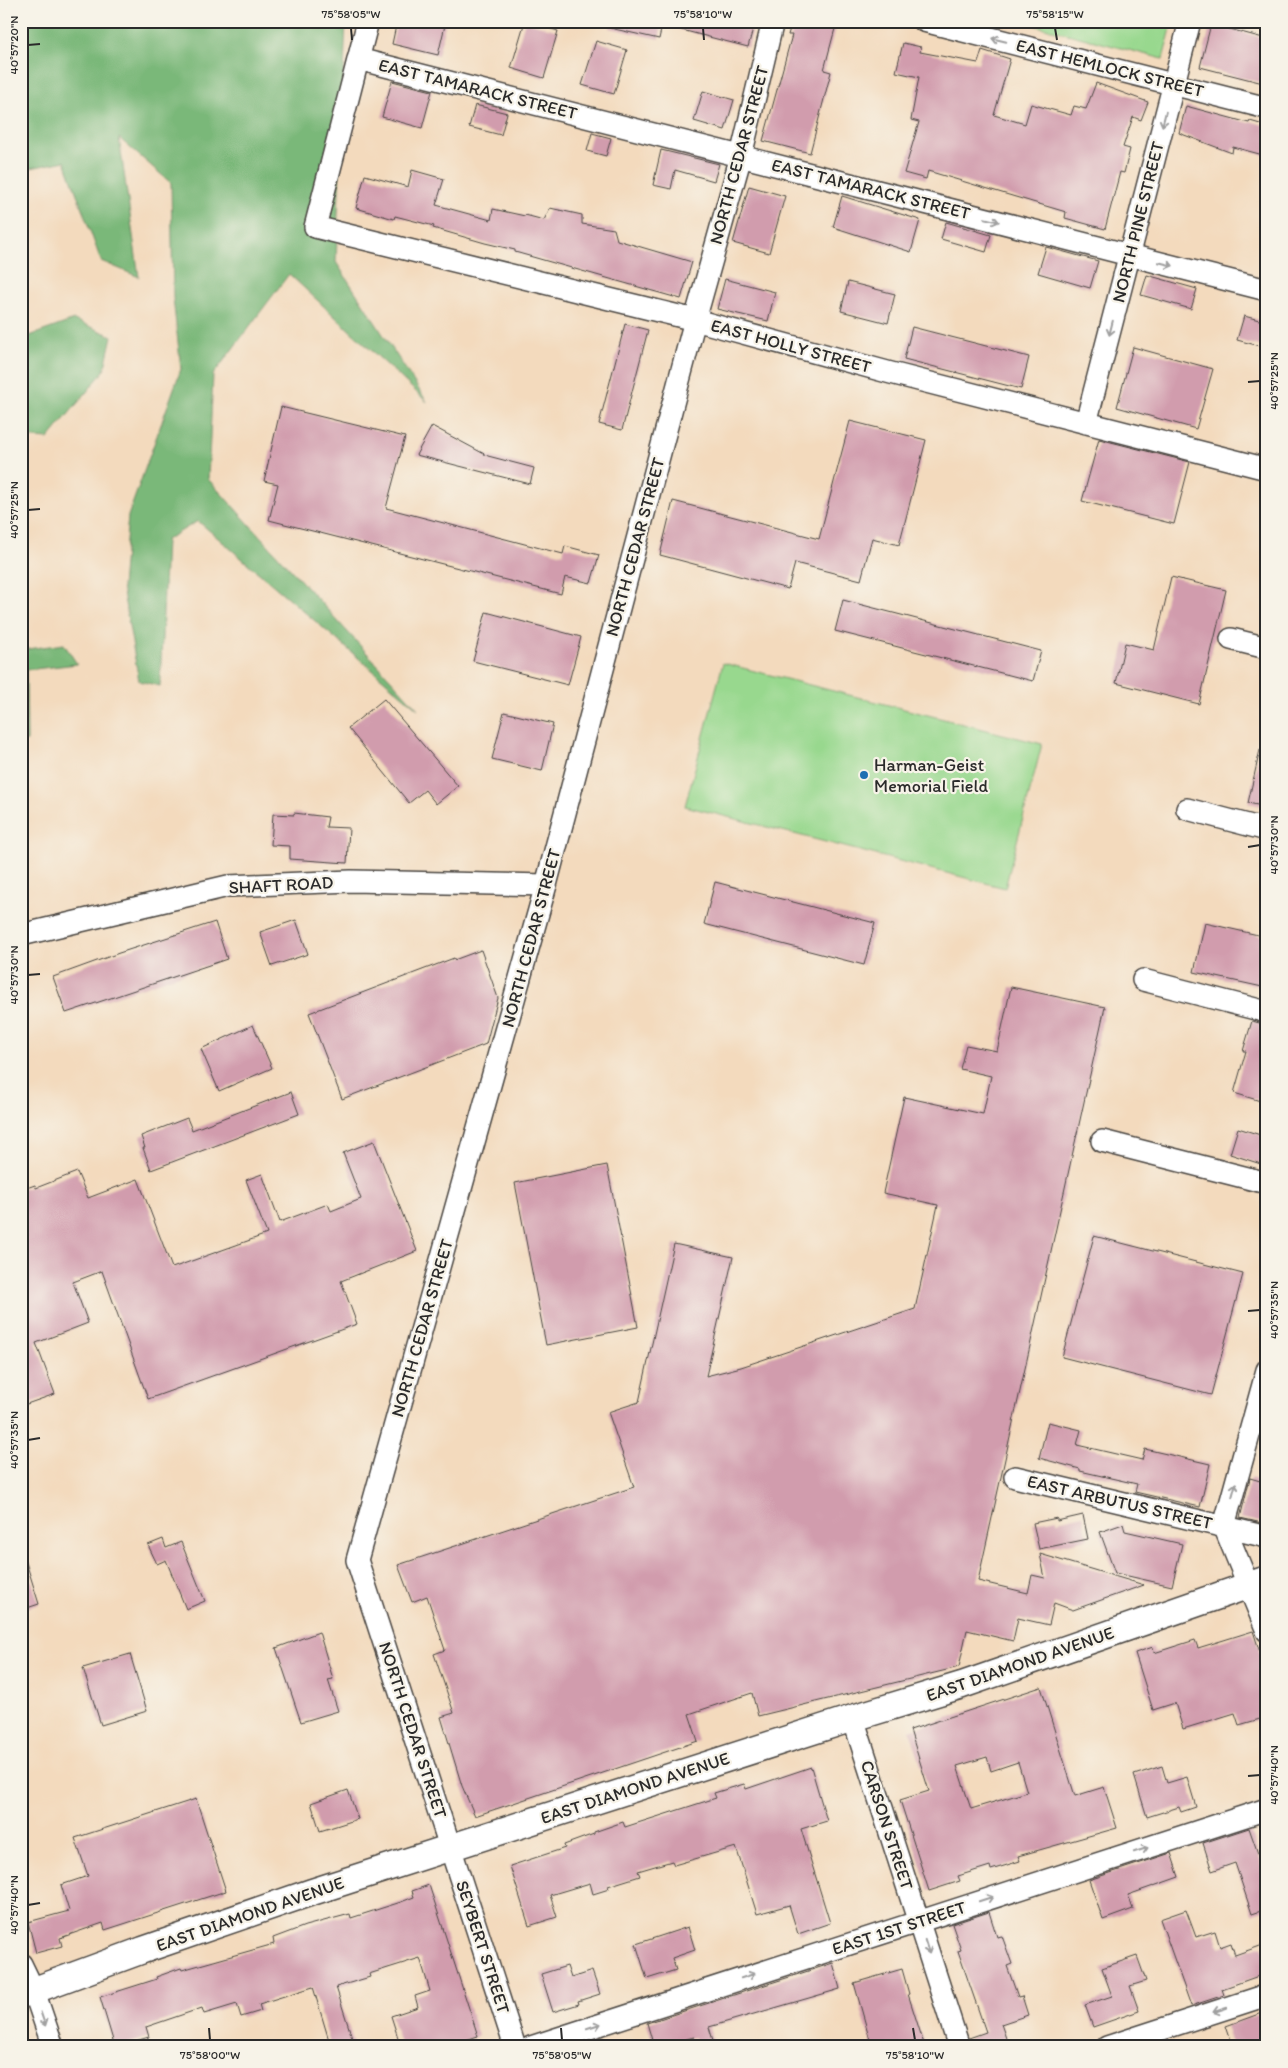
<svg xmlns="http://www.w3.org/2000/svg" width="1288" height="2068" viewBox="0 0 1288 2068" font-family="Itim,sans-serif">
  <rect width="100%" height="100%" fill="#f7f3e8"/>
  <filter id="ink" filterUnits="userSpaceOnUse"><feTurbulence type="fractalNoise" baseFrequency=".02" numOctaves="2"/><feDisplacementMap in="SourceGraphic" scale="10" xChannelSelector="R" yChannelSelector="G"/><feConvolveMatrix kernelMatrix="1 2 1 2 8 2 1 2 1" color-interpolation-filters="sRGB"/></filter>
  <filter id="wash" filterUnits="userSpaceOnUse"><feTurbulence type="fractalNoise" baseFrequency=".0096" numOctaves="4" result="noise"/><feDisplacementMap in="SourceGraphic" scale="20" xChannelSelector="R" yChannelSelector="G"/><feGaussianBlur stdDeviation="1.12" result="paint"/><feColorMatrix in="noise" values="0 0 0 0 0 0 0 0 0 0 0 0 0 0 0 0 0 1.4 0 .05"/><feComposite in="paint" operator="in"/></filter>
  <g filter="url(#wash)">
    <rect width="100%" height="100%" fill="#f3dabd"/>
    <path fill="#98d88e" stroke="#62825c" d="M1018,21h155l-10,38z
      M723,663l319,81 -37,144 -320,-82z"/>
    <path fill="#7ab879" stroke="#527252" d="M21,21h325l-10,241 91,140 -138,-128 -76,101 -5,104 210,230 -220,-188 -32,19 -6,146 -21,-5 -17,-94 6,-71 53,-147 -8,-71 -2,-115 -52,-45 20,139 -38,-16 -36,-100 -44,9z
      M74,320l38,16 -8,35 -56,68 -27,-2v-98z
      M64,644l13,20 -51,6 1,71 -6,2v-93z"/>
    <g id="blocks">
      <path fill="#d19cad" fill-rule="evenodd" d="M397,21h49l-8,34 -46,-11z
        M525,21l33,10 -14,47 -33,-10z
        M611,21h52l-4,18 -49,-11z
        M671,21h84l-7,26 -78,-20z
        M792,21h45l-13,49 7,2 -21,81 -47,-12 29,-106h-4z
        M1211,24l56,15v45l-67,-17z
        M596,41l31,9 -13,44 -32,-9z
        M903,43l18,4 -1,5 58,11 4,-13 28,9 -16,56 31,9 6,-20 40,11 3,-9 12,3 10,-26 52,19 -7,18 -8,-3 -10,30 7,2 -6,24 -4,-1 -15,57 -40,-11 1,-6 -138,-41 -2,8 -22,-6 15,-51 -8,-2 8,-43 -23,-5z
        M392,81l40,10 -10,37 -40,-11z
        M703,91l31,9 -9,30 -31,-9z
        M475,105l32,8 -6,22 -32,-8z
        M1186,106l63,17 1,-2 17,5v30l-34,-9 -1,6 -53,-20z
        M592,133l19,5 -5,18 -19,-5z
        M661,150l58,14 -5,17 -39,-11 -4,19 -18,-4z
        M412,170l32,9 -8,26 55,15 2,-11 32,7v-1l19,5 6,-12 32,7v9l32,5 3,11 75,22 -11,37 -166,-47v-2l-30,-7 -52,-15 1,-2 -39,-10 -1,3 -38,-11 9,-33 43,12z
        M749,186l36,10 -16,57 -36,-10z
        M842,196l78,24 -9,32 -78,-25z
        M946,222l45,13 -5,17 -45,-13z
        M1046,247l52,14 -8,27 -52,-15z
        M1147,275l50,14 -6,20 -50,-14z
        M725,279l50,13 -7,29 -51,-12z
        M848,282l47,12 -7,29 -47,-12z
        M1244,316l23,6v26l-30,-8z
        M625,324l23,6 -26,100 -23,-6z
        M912,327l117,30 -8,32 -117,-30z
        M1133,347l80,22 -17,60 -79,-22z
        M281,407l124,30 -19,71 177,46 2,-8 34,9 -8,28 -26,-6 -4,17 -292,-74 9,-36 -14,-3z
        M850,421l76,19 -27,105 -27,-7 -11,42 -66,-17 -7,26 -128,-34 13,-54 146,38z
        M432,426l56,30 46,12 -4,16 -114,-29z
        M1099,439l91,23 -16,62 -92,-23z
        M1171,577l55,13 -27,114 -83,-21 9,-40 29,7z
        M843,600l198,51 -8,30 -198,-50z
        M486,612l95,25 -13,48 -95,-24z
        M384,699l74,87 -22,18 -11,-14 -16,13 -61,-75z
        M504,712l49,12 -11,47 -50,-12z
        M1260,750l7,1v56l-19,-4z
        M294,813l34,4 -2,10 23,1 -2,35 -57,-4v-13l-19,-1 2,-31 21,1z
        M715,882l160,41 -11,42 -160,-41z
        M296,920l12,34 -36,12 -12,-34z
        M215,922l12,37 -161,54 -13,-36 66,-24z
        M1205,923l62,14v51l-73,-16z
        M481,950l17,48 -12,46 -144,55 -33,-86 145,-55v2z
        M1011,987l94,20 -127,574 50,12 4,-18 13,3 -5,-24 104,31 -71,25 -19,-7 -5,22 -31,-7 -5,23 -46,-11 -8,37 -201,49 -6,-23 -63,21 9,27 -223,75 -13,-30 -21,-69 13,-4 -20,-59 11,-4 -18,-54 -15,6 -14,-37 236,-78 -26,-75 31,-10 35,-158 59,13 -27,119 35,-9 174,-58 23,-104 -55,-12 21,-96 79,17 8,-38 -31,-7 6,-24 31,6z
        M1252,1021l15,4v78l-33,-10 12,-42h-3z
        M253,1025l19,43 -53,23 -18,-42z
        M291,1092l8,22 -148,56 -8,-22h2l-4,-12 46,-18 5,12z
        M1238,1128l29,9v29l-37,-12z
        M374,1141l43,110 -76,30 16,43 -209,75 -46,-128 -29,11 15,41 -52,20 19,51 -34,12v-216l14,-5 1,3 41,-16 11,26 50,-19 34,89 95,-34 -21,-54 16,-6 18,48 48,-18 3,7 30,-12 -18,-46z
        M607,1165l31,162 -92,18 -31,-162z
        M1094,1236l149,38 -32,121 -149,-38z
        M1048,1422l33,8 -4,15 65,15 3,-11 65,15 -10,43 -65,-15 2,-8 -57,-13v-2l-41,-11z
        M1250,1478l17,5v41l-27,-6z
        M1083,1515l5,24 -49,10 -6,-26 24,-5v3z
        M1123,1524l2,7 57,13 -10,42 -57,-13 -15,-41z
        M163,1539l3,9 15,-6 24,59 -19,8 -20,-49 -9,4 -9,-19z
        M25,1559l14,45 -18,6v-50z
        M1253,1631l14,43v43l-28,8 -4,-12 -52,16 -8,-26 -22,7 -18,-57 18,-6 1,6 41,-13 3,8z
        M319,1632l14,47 -5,1 10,31 -37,11 -25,-74z
        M130,1654l17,57 -46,14 -18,-57z
        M1041,1687l34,109 29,-9 13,41 -99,28 2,5 -29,9 -1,-4 -32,10 2,5 -31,10 -29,-91 29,-9 -19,-61zM987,1757l4,14 27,-9 9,30 -56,17 -14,-43z
        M1162,1766l5,17 20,-6 9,30 -15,5 -2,-5 -32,10 -13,-42z
        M811,1767l16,54 -26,8 29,94 -32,11 -9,-29 -32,9 -21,-67 -62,18 -2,-4 -34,10 2,5 -32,10 1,3 -16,5 -3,-11 -40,12 7,22 -28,9 -19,-60 55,-18 -1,-3 30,-11v-2l29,-10 2,5 91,-29 -2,-5 30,-9 2,5z
        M348,1790l10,29 -38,12 -9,-28z
        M196,1799l30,92 -121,39 -2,-7 -43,15 2,8 -26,7 -8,-31 41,-11 -8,-26 27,-9 -13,-38z
        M1249,1828l18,51v30l-15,5 -17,-51 -23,8 -9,-28z
        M1171,1853l8,24 -51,18 5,14 -30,11 -14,-40z
        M429,1885l49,151 -34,11h-43l-10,-31 27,-9 -3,-11 15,-5 -10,-33 -51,16 1,3 -34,10 19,60h-24l-18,-60 -54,17 2,7 -20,6 -4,-13 -33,10 -2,-6 -56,19 3,10 -34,10 -15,-50 57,-18 -1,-2 25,-9 1,2 92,-26 -1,-6 32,-12 45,-12 1,4 50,-16 13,-5 -2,-6z
        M1186,1910l10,27 19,-6 5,16 11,-4 4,12 28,-10 4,12v16l-45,16 2,6 -33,11 -31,-87z
        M989,1912l8,25 5,-1 10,28 -5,2 11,31 4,-1 6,19 -27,9 8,23h-38l-2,-9 17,-6 -28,-81 3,-1 -9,-26z
        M688,1927l7,23 -23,8 4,12 -29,9 -11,-35z
        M1137,1956l9,25 -16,5 9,25 -46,16 -8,-22 27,-9 -10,-28z
        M833,1963l7,26 -131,38 6,20h-20l-1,-10 -40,10 -7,-24z
        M567,1966l4,12 21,-7 8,23 -22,7 1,3 -26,8 -12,-38z
        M902,1969l7,25h-1l17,53h-53l-18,-64z
        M1267,2011v31l-13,5h-21l-7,-21z"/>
    </g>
  </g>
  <g filter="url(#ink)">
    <use href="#blocks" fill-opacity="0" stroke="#494541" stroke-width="1"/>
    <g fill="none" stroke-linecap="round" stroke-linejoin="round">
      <g stroke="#494541" stroke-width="24">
        <path id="minor" d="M368,21l-53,206 380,93 196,53 376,96
          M924,21l343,87
          M358,59l909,231
          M1086,423l104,-402
          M1231,639l36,9
          M1187,809l80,21
          M21,935l207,-49 123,-5 195,4
          M1143,980l124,32
          M1102,1141l165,42
          M1267,1370l-43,156 43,105
          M1015,1477l252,60
          M853,1718l106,329
          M21,1964l13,27 19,56
          M515,2047l-158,-487 189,-675 149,-565 46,-164 32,-135
          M531,2047l736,-238
          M1107,2047l160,-52"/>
      </g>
      <g stroke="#494541" stroke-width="29">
        <path id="tertiary" d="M21,1995l122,-45 169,-58 541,-174 109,-33 305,-106"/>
      </g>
      <use href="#minor" stroke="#fff" stroke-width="21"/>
      <use href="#tertiary" stroke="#fff" stroke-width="26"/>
    </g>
    <defs><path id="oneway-shaft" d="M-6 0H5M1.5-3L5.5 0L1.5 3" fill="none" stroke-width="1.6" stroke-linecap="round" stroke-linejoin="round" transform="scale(1.25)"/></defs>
    <g stroke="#a0a0a0">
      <use href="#oneway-shaft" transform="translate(999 40) rotate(-166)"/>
      <use href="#oneway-shaft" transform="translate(1164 119) rotate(104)"/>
      <use href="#oneway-shaft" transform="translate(992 220) rotate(14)"/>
      <use href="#oneway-shaft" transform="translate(1166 264) rotate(14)"/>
      <use href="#oneway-shaft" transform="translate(1111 328) rotate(104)"/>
      <use href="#oneway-shaft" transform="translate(1234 1490) rotate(-75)"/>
      <use href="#oneway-shaft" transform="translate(1141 1850) rotate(-18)"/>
      <use href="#oneway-shaft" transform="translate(986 1899) rotate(-18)"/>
      <use href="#oneway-shaft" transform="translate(927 1947) rotate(72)"/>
      <use href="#oneway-shaft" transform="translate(748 1976) rotate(-18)"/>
      <use href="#oneway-shaft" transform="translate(1220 2010) rotate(162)"/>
      <use href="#oneway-shaft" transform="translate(43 2019) rotate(71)"/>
      <use href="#oneway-shaft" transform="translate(594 2026) rotate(-18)"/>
    </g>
  </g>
  <path fill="none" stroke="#2b2b2b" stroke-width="2" d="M351,28l1,12M703,28l1,12M1055,28l2,12M28,45l12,-1M1248,382l12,-1M28,510l12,-1M1248,847l12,-2M28,975l12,-1M1248,1311l12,-1M28,1440l12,-2M1248,1776l12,-1M28,1905l12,-2M209,2028l1,12M561,2028l1,12M913,2028l2,12"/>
  <circle fill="#1f6fb2" stroke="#f7f3e8" stroke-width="2" cx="864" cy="775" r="5"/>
  <g text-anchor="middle" stroke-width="4.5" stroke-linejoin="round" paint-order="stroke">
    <g font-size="18" fill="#2b2b2b" stroke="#f7f3e8">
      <text transform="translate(1110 68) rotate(14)" y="6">EAST HEMLOCK STREET</text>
      <text transform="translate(478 89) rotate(14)" y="6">EAST TAMARACK STREET</text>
      <text transform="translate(739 155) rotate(-75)" y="6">NORTH CEDAR STREET</text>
      <text transform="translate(871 189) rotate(14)" y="6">EAST TAMARACK STREET</text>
      <text transform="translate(1138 222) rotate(-76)" y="6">NORTH PINE STREET</text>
      <text transform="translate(791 346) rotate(15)" y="6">EAST HOLLY STREET</text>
      <text transform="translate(635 547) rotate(-75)" y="6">NORTH CEDAR STREET</text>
      <text transform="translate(281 885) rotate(-3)" y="6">SHAFT ROAD</text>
      <text transform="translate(531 938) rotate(-75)" y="6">NORTH CEDAR STREET</text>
      <text transform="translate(422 1328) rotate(-74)" y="6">NORTH CEDAR STREET</text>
      <text transform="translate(1120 1502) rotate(13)" y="6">EAST ARBUTUS STREET</text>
      <text transform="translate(1020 1664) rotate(-19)" y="6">EAST DIAMOND AVENUE</text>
      <text transform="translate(413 1730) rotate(72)" y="6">NORTH CEDAR STREET</text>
      <text transform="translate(635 1788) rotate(-18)" y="6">EAST DIAMOND AVENUE</text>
      <text transform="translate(887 1825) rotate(72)" y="6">CARSON STREET</text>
      <text transform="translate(250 1914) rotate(-19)" y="6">EAST DIAMOND AVENUE</text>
      <text transform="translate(899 1928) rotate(-18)" y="6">EAST 1ST STREET</text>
      <text transform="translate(483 1947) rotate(72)" y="6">SEYBERT STREET</text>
    </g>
    <g font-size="18" fill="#2b2b2b" stroke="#f7f3e8" text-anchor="start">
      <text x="874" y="771">Harman-Geist<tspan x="874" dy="21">Memorial Field</tspan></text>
    </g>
  </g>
  <rect width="1288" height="2068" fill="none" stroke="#f7f3e8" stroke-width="55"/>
  <rect x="28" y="28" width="1232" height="2012" fill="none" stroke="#2b2b2b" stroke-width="2"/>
  <g font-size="12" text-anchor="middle" fill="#2b2b2b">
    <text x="351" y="18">75°58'05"W</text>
    <text x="703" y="18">75°58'10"W</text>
    <text x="1055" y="18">75°58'15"W</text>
    <text transform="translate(14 45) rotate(-90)" y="4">40°57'20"N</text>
    <text transform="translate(1274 381) rotate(-90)" y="4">40°57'25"N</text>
    <text transform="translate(14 510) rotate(-90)" y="4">40°57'25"N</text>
    <text transform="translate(1274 845) rotate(-90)" y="4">40°57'30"N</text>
    <text transform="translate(14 975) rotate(-90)" y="4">40°57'30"N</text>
    <text transform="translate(1274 1310) rotate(-90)" y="4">40°57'35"N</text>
    <text transform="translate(14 1440) rotate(-90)" y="4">40°57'35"N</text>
    <text transform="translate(1274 1775) rotate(-90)" y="4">40°57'40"N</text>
    <text transform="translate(14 1905) rotate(-90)" y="4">40°57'40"N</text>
    <text x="210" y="2059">75°58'00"W</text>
    <text x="562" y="2059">75°58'05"W</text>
    <text x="915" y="2059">75°58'10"W</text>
  </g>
</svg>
